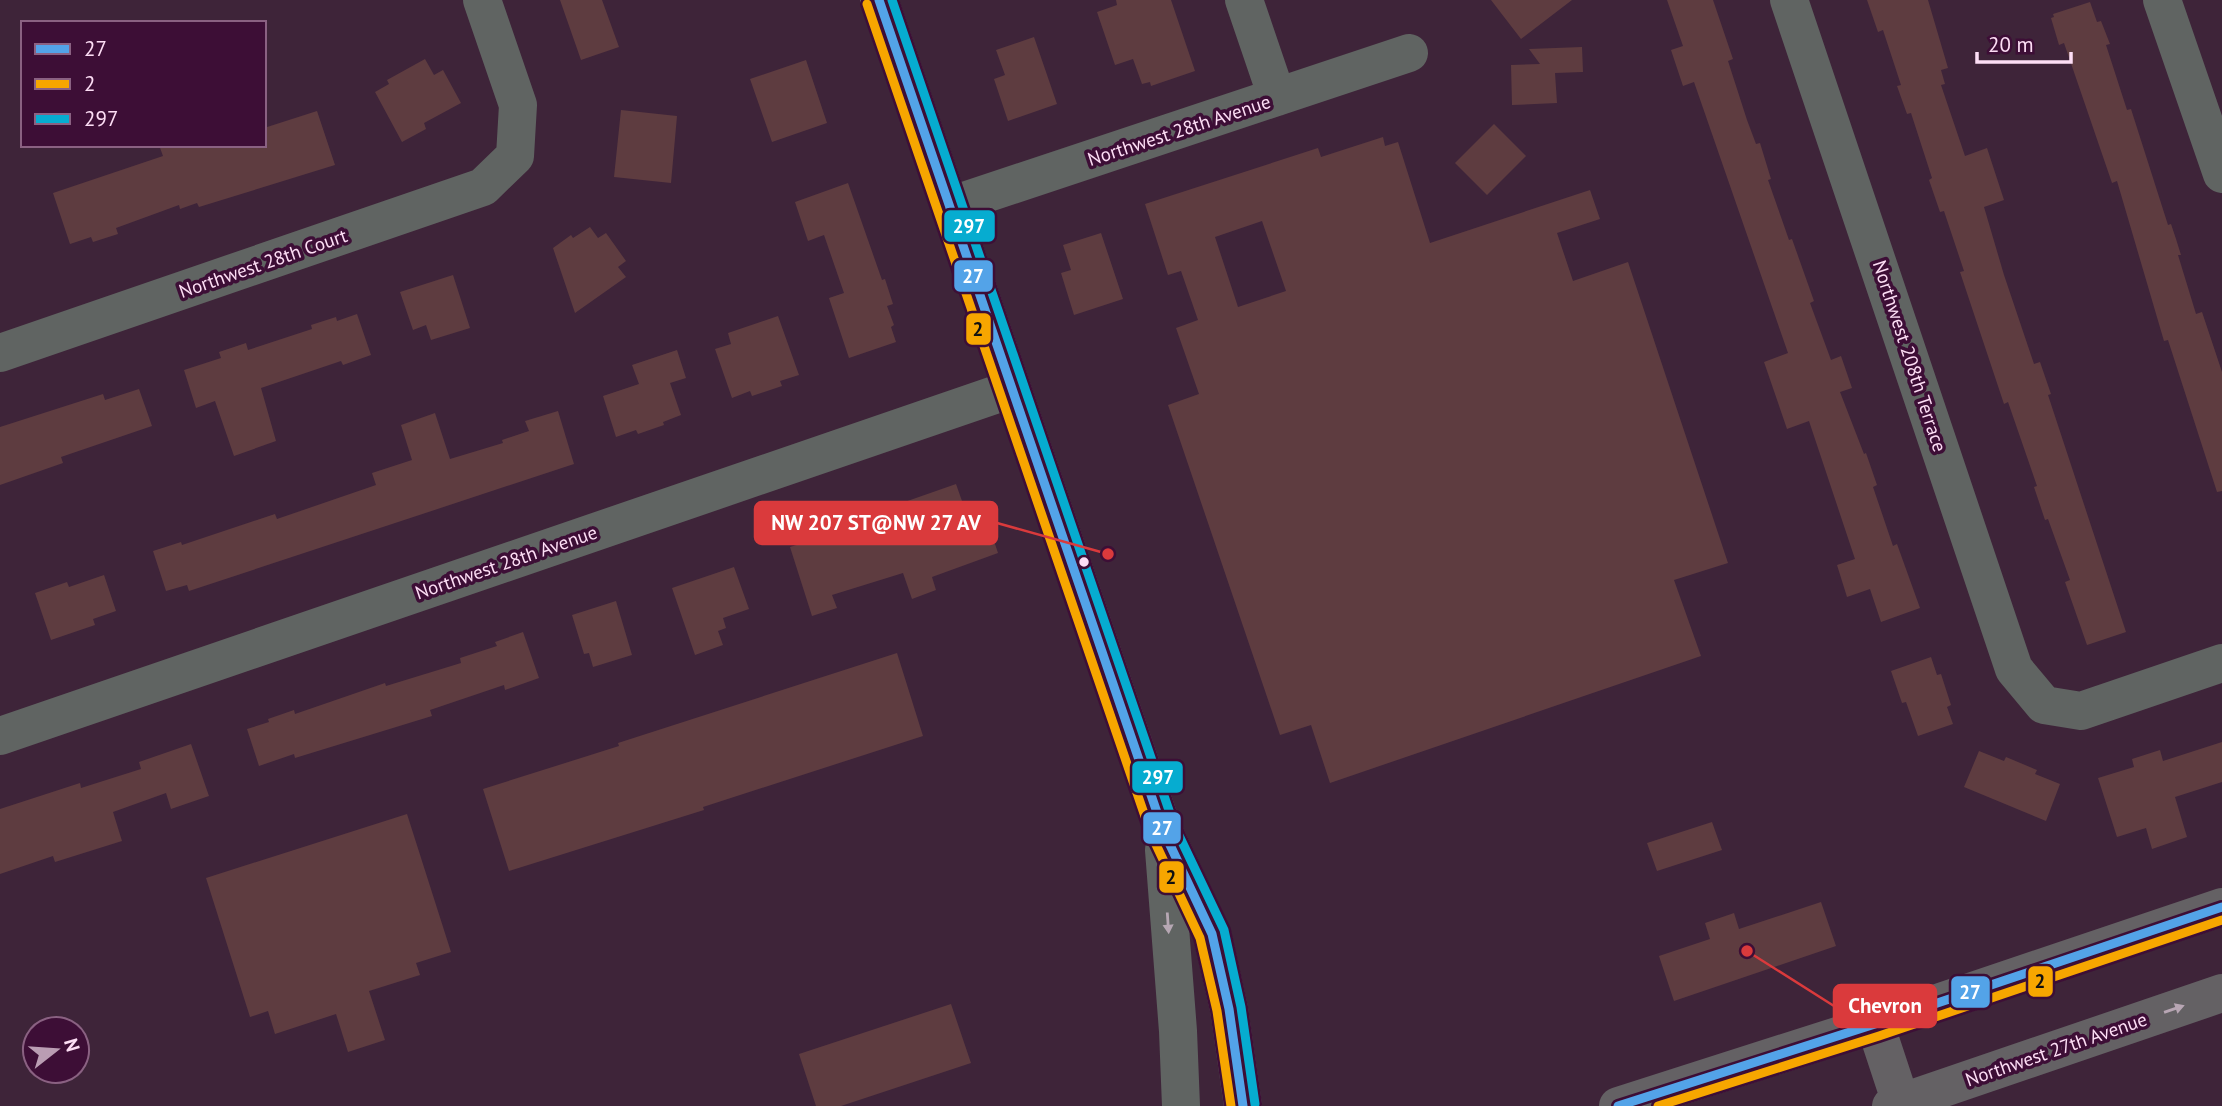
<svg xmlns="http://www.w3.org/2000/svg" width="2222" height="1106" viewBox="0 0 2222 1106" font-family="'PT Sans',sans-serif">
  <rect width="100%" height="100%" fill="#3e2439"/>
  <path fill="#5e3c40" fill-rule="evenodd" d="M560,0h42l17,47 -38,13z
    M1116,0h55l24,71 -44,15 -1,-4 -8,2 -9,-25 -18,6 -18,-53 20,-7z
    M1491,0h81l-51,39z
    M1667,0h46l20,59 -5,2 19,59 9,24 4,-1 11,36 -3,1 21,60 3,-1 22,62 -4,2 21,57 10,-4 11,32 -12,4 24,62 2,-1 11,32 -4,2 20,59 4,-2 23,64 -39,14 -11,-33 -23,8 -10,-32 18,-6 -46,-138 -22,8 -23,-67 24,-9 -94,-271 -11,4 -12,-36 12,-4z
    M1867,0h61l20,68 -7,2 4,14 -4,1 24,71 22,-8 17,52 -20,7 20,68 30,89 6,-2 11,32 -3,1 78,237 -39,13 -22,-63 5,-2 -22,-61 -3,1 -11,-33 3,-1 -29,-84 -4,2 -44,-132 4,-1 -20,-60 -4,1 -11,-32 3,-2 -21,-65 -4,1 -10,-28 4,-1 -18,-55 -5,2z
    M2090,2l7,20 4,-1 9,23 -4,1 21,65 4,-1 37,116 3,-1 5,15 5,16h-3l18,59 6,-2 20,60v119l-5,1 -49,-152 -4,1 -47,-160 -5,2 -48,-140 -5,2 -8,-27 3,-1 -1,-3z
    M1034,37l23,67 -49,17 -14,-42 11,-4 -9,-25z
    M1582,47l1,25 -28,1 2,30 -45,2 -1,-40 29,-1 -11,-15z
    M425,59l9,16 9,-5 18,33 -37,20 2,6 -24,13 -27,-50 14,-8 -2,-4z
    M806,60l21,63 -55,19 -22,-63z
    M621,110l56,6 -6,67 -57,-6z
    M317,111l18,54 -136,42 -2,-4 -17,6 -1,-4 -63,23 2,6 -25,8 -2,-5 -21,7 -17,-51 110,-37 -4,-11h105v-17z
    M1494,124l32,32 -39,39 -32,-32z
    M1383,137l2,9 13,-4 32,101 160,-53 10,29 -43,14 16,48 55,-19 100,301 -54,17 27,76 -371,127 -19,-58 -31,10 -112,-330 31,-11 -23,-66 22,-8 -17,-49 -13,4 -23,-71 173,-56 3,9zM1262,221l24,70 -48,16 -23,-70z
    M848,183l34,97 3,-1 8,25 -6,2 7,19 -3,2 5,15 -47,16 -20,-60 15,-5 -20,-58 -16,6 -13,-39z
    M590,227l8,11 8,-5 20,28 -8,6 8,10 -51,36 -22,-65 18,-13 2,3z
    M1101,233l22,66 -49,16 -13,-42 10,-3 -8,-25z
    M453,275l17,53 -39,12 -5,-15 -13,5 -13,-38z
    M357,314l14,41 -28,10 -2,-4 -80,27 15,53 -42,15 -19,-55 -19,7 -12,-38 37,-12 -2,-6 27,-9 2,7 64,-21 -1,-4 25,-8 1,4z
    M778,316l21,59 -19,6 2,5 -30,10 -2,-5 -18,7 -17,-49 16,-5 -3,-11z
    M677,350l9,28 -16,5 11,32 -18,7 1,3 -26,9 -2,-4 -20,7 -13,-41 36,-12 -7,-19z
    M139,389l13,37 -91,31 2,6 -63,22v-58l103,-33 2,6z
    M558,411l16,53 -385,127 -2,-6 -21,6 -13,-40 28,-9 1,3 93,-31 2,5 99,-34 -4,-12 40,-13 -11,-35 34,-12 15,46 53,-16 -1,-3 27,-9 -4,-10z
    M956,484l18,51 16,-6 8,24 -66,24 4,13 -24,9 -9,-26 -71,22 5,13 -25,8 -22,-69 48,-15 -2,-6z
    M734,567l15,42 -26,9 3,10 -8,3 5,14 -28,10 -23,-67z
    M104,575l12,36 -23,8 2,6 -44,15 -16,-47 32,-11 2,5z
    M616,601l16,54 -39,12 -4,-14 -5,1 -12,-39z
    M523,632l16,46 -34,12 -1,-5 -74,25 2,6 -137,42 -1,-4 -35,12 -12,-37 22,-7 -1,-3 26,-9 1,4 90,-31 1,3 75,-23 -1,-5 37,-12 -2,-4z
    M897,653l26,83 -220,71 1,3 -195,61 -26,-82 136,-43 -1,-3z
    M1931,657l6,18 4,-1 10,31 -4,2 6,17 -35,12 -12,-34 -4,1 -11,-32z
    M2222,742v40l-47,15 12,40 -35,12 -6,-21 -29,9 -19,-59 36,-11 -2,-8 28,-9 3,11z
    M191,744l18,52 -38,13 -5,-16 -53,19 9,29 -67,21 -2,-6 -53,18v-65l80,-26 1,5 60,-19 -2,-7z
    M1979,751l25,10 2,-4 31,13 -2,4 25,10 -14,37 -82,-34z
    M407,814l44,138 -35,11 4,12 -51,16 16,49 -37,12 -12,-38 -61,20 -7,-23 -18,6 -44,-139z
    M1712,822l10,28 -65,21 -10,-28z
    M1821,902l15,44 -162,55 -15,-45 51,-17 -5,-16 29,-10 5,16z
    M951,1004l20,59 -130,43h-25l-17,-52z"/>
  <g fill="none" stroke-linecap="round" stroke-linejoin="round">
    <path stroke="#606462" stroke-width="38" d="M879,0l284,830 49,104 17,75 14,97
      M1244,0l33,97
      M1789,0l225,669 30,36 37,6 141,-48
      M2162,0l60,174
      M949,206l460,-153
      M0,353l483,-166 32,-31 3,-51 -36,-105
      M0,736l1012,-347
      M1164,850l14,181 3,75"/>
    <path stroke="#646164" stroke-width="38" d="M1875,1024l26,79
      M1618,1106l257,-82 347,-117
      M1891,1106l331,-113"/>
    <g stroke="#3d0e36" stroke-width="14">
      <path id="bus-1" d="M879,0l284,830 49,104 17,75 14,97
        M1618,1106l257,-82 347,-117"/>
    </g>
    <g stroke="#3d0e36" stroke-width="14">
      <path id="bus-2" d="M867,4l284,830 49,104 17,73 14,95
        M1658,1106l221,-70 343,-116"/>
    </g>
    <g stroke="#3d0e36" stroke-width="14">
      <path id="bus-3" d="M892,0l282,825 50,105 17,77 14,97"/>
    </g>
    <use href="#bus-1" stroke="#53a3e8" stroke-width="9"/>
    <use href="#bus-2" stroke="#f7a600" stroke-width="9"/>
    <use href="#bus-3" stroke="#06acd0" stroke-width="9"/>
  </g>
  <defs><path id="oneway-solid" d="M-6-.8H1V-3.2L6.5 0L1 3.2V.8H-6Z" transform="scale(1.75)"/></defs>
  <use fill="#b6a7b3" href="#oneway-solid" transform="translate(1168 923) rotate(86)"/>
  <use fill="#b8a6b4" href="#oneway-solid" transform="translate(2174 1009) rotate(-19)"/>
  <circle fill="#fddef5" stroke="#3d0e36" stroke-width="2.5" cx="1084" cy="562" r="6"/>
  <g text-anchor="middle" stroke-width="7" stroke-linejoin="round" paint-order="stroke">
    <g font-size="19" fill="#fddef5" stroke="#3d0e36">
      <text transform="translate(1179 130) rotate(-18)" y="7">Northwest 28th Avenue</text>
      <text transform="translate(263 263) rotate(-19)" y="7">Northwest 28th Court</text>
      <text transform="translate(1910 356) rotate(72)" y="7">Northwest 208th Terrace</text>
      <text transform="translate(506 562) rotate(-19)" y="7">Northwest 28th Avenue</text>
      <text transform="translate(2056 1049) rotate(-19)" y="7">Northwest 27th Avenue</text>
    </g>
  </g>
  <path fill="none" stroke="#da3a3c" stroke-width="2.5" d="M1108 554L997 523M1747 951L1834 1006"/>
  <g fill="#da3a3c" stroke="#3d0e36" stroke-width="2.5">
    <circle cx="1108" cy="554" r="7"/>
    <circle cx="1747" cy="951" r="7"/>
  </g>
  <g fill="#da3a3c" stroke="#da3a3c" stroke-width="2.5">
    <rect x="755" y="502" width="242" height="42" rx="7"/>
    <rect x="1834" y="985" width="102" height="42" rx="7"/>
  </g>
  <g font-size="21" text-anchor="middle" font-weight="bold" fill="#fff">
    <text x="876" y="530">NW 207 ST@NW 27 AV</text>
    <text x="1885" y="1013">Chevron</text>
  </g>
  <g stroke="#3d0e36" stroke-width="2.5">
    <rect x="943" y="209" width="53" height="34" rx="7" fill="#06acd0"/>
    <rect x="953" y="259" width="41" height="34" rx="7" fill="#53a3e8"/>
    <rect x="965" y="312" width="27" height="34" rx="7" fill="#f7a600"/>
    <rect x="1131" y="760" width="53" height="34" rx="7" fill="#06acd0"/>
    <rect x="1142" y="811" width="40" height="34" rx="7" fill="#53a3e8"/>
    <rect x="1158" y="860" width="27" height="34" rx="7" fill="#f7a600"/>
    <rect x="2027" y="965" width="27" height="33" rx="7" fill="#f7a600"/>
    <rect x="1950" y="975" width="41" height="34" rx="7" fill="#53a3e8"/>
  </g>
  <g font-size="19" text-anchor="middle" font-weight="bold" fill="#fff">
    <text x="969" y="233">297</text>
    <text x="973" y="283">27</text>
    <text x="1158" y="784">297</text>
    <text x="1162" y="835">27</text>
    <text x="1970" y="999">27</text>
  </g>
  <g font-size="19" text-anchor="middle" font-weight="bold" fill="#111">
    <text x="978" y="336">2</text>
    <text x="1171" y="884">2</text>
    <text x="2040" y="988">2</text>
  </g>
  <rect x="21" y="21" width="245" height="126" fill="#3d0e36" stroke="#8a6182" stroke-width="2"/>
  <rect x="35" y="44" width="35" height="10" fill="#53a3e8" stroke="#8a6182" stroke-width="2"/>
  <text x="84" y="56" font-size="21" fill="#fddef5">27</text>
  <rect x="35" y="79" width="35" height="10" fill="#f7a600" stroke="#8a6182" stroke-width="2"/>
  <text x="84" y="91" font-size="21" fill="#fddef5">2</text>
  <rect x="35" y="114" width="35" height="10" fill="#06acd0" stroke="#8a6182" stroke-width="2"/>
  <text x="84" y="126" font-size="21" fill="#fddef5">297</text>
  <g transform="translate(56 1050) rotate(73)"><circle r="33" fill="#3d0e36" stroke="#8a6182" stroke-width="2"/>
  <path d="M0-5L12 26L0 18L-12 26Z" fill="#ba9db3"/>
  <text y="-10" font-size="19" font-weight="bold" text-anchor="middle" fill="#fddef5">N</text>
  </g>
  <path d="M1977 52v10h94v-10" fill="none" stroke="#fddef5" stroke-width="3.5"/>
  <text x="1988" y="52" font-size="21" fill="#fddef5" stroke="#3d0e36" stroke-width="5" paint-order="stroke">20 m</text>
</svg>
